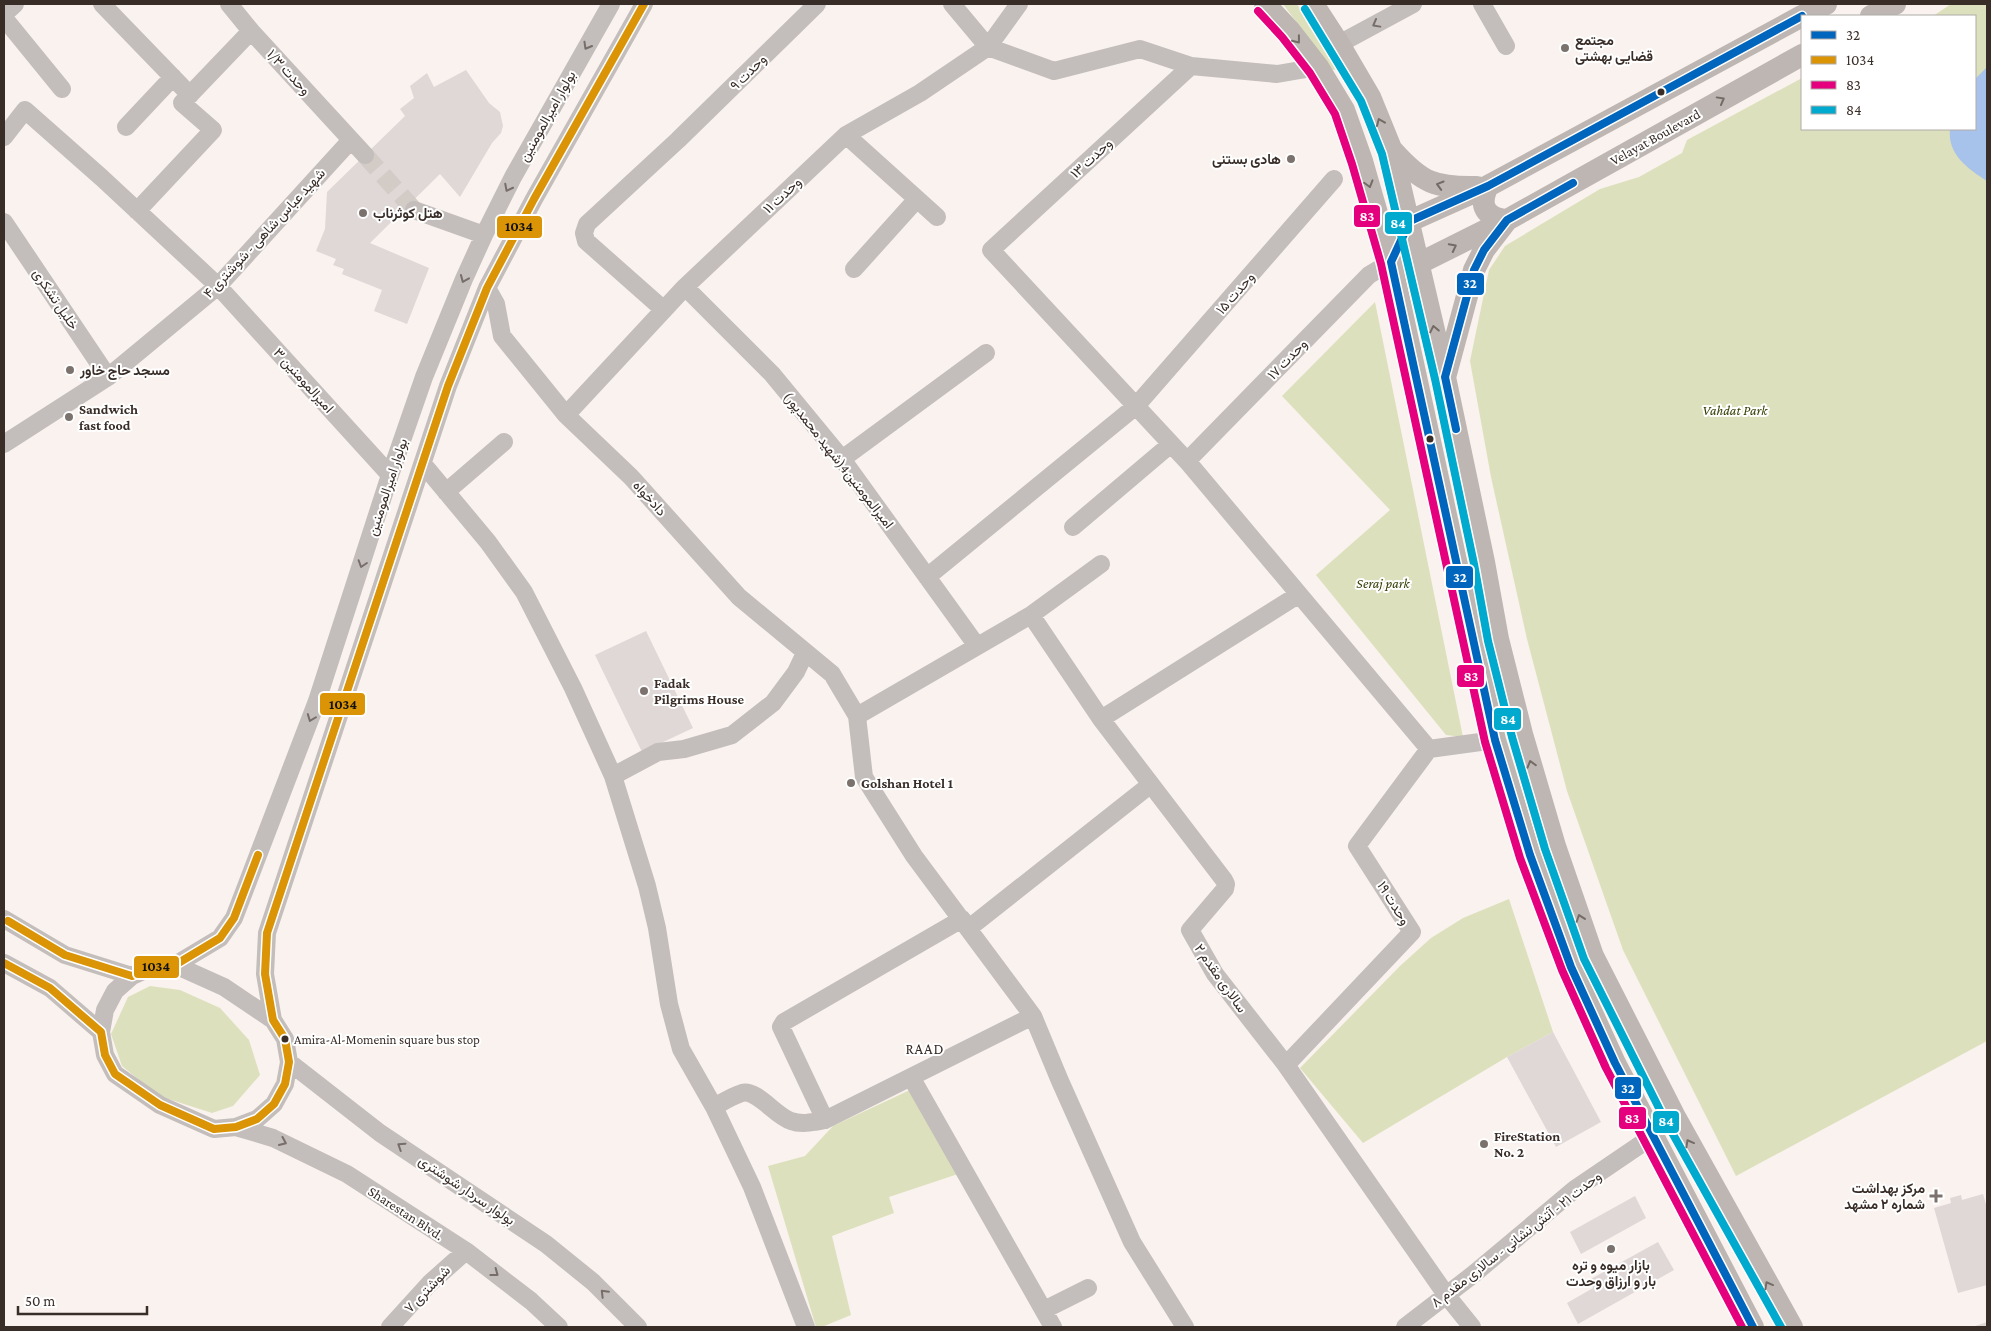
<svg xmlns="http://www.w3.org/2000/svg" width="1991" height="1331" viewBox="0 0 1991 1331" font-family="'Crimson Pro',Vazirmatn,serif">
  <rect width="100%" height="100%" fill="#f9f2ee"/>
  <path fill="#dde0bc" d="M1283,4h14l41,65 -6,1z
    M1951,4h36v1037l-251,135 -113,-226 -56,-159 -40,-152 -36,-162 -21,-116 19,-91 16,-24 95,-57 39,-12 43,-24 5,-13 115,-62v51h173v-113h-42z
    M1375,302l88,435 -17,-2 -130,-160 74,-65 -108,-114z
    M1509,899l44,133 -46,25 -144,86 -63,-75 100,-102 31,-28 32,-20z
    M150,986l30,4 40,18 29,32 11,35 -27,31 -21,7 -53,-17 -37,-30 -11,-32 17,-37z
    M912,1089l49,84 -72,24 5,16 -62,23 19,79 -29,12h-6l-48,-161 37,-10 28,-30z"/>
  <path fill="#a8c3eb" d="M1987,67v114c-19,-12 -40,-27 -37,-52h25v-50z"/>
  <path fill="#e0d7d7" d="M466,70l23,33 11,9 3,14 -2,7 -9,10 -32,54 -20,-23 -70,69 59,25 -22,56 -33,-13 8,-21 -40,-16 2,-5 -11,-4 3,-6 -20,-8 9,-22 2,-37 78,-76 -5,-7 14,-11 -4,-12 17,-13 7,14z
    M646,631l47,97 -51,24 -47,-97z
    M1553,1032l48,90 -45,25 -49,-90z
    M1983,1194l4,14v77l-29,8 -24,-85 17,-5 -1,-5 11,-3 1,5z
    M1635,1196l11,22 -65,36 -11,-22z
    M1658,1242l16,28 -96,54 -11,-21 26,-15 -4,-8z
    M1987,1322v5h-15z"/>
  <g fill="none" stroke-linecap="round" stroke-linejoin="round">
    <path stroke="#d3cbc6" stroke-width="18" stroke-dasharray="18 9" stroke-linecap="butt" d="M365,155l49,55"/>
    <path stroke="#c3bdbb" stroke-width="18" d="M102,4l88,91
      M229,4l22,27 114,124
      M952,4l36,43 66,24 86,-22 51,17 86,8 41,-7
      M1482,4l24,42
      M4,14l11,-10
      M4,18l58,71
      M1339,44l74,-40
      M1191,66l-200,184 196,211 242,288 66,-9
      M126,127l47,-50
      M846,135l91,82
      M4,137l21,-27 77,68 116,108 172,189
      M414,210l70,25
      M137,211l76,-81 -31,-27 69,-72
      M4,222l104,155
      M854,269l63,-70
      M685,287l87,87 70,85 135,187
      M487,288l9,16 6,32 64,79 65,62 108,120 93,77 25,42 7,61 50,79 119,160 27,65 72,161 53,85
      M664,310l-78,-69 -2,-8 3,-9 91,-84 139,-136
      M566,415l119,-128 161,-152 74,-42 68,-46 31,-43
      M4,444l104,-67 110,-91 133,-146
      M842,459l144,-106
      M1187,461l182,-186 22,-13
      M423,464l65,78 36,50 49,96 40,88 34,110 10,42 12,76 12,45 33,58 38,80 54,140
      M446,492l58,-50
      M1073,527l98,-83
      M927,577l209,-171 198,-227
      M1031,615l70,104 123,161 2,4 -1,5 -35,41 25,44 71,91 161,231 25,31
      M857,716l174,-101 70,-51
      M1101,719l197,-124
      M613,776l45,-24 26,-3 48,-14 41,-32 23,-31 9,-19
      M4,919l61,36 67,21
      M969,928l181,-143
      M4,963l46,25 51,44
      M175,965l45,-27 14,-20 83,-217 73,-226 34,-98 40,-98 20,-44 29,-58 98,-173
      M175,965l49,22 49,33 12,19 4,23 -4,22 -11,20 -17,15 -21,8 -22,2 -54,-24 -45,-31 -10,-19 -4,-23 4,-22 10,-19 17,-15 20,-9z
      M273,1020l-8,-46 2,-41 181,-547 39,-98 47,-89 110,-195
      M289,1062l91,71 166,111 47,38 45,45
      M1286,1065l126,-133 -55,-86 72,-97
      M911,1077l142,250
      M714,1107c9,-5 18,-11 28,-14 15,-4 33,23 49,28 11,4 23,1 34,-1l208,-104
      M825,1120l-44,-93 3,-5 178,-103
      M236,1127l37,11 74,36 119,77 65,50 28,26
      M1044,1310l44,-22
      M390,1327l40,-44 36,-32
      M1405,1327l70,-54 100,-84 78,-53"/>
    <path stroke="#bdb6b2" stroke-width="22" d="M1265,4l25,27 28,36 26,43 18,51 29,101 104,478 35,115 41,112 44,96 138,264
      M1313,4l26,40 31,53 22,54 53,226 39,185 14,77 24,95 33,112 38,110 81,159 118,212
      M1802,16l24,-12
      M1871,16l24,-12
      M1394,152c28,31 41,36 83,35
      M1488,186c-10,20 -2,32 19,34
      M1404,233l6,-12 78,-35 314,-170
      M1406,263h14l82,-41
      M1446,374l28,-104 10,-20 23,-30 295,-165"/>
    <g stroke="#fff" stroke-width="11">
      <path id="bus-1" d="M1456,429l-11,-52 29,-107 10,-20 23,-30 66,-37
        M1753,1327l-138,-264 -44,-96 -41,-112 -35,-115 -104,-478 19,-41 78,-35 314,-170"/>
    </g>
    <g stroke="#fff" stroke-width="11">
      <path id="bus-2" d="M8,921l57,34 67,21 20,-9 23,-2 45,-27 14,-20 24,-63
        M4,963l46,25 51,44 4,23 10,19 45,31 54,24 22,-2 21,-8 17,-15 11,-20 4,-22 -4,-23 -12,-19 -8,-46 2,-41 181,-547 39,-98 47,-89 110,-195"/>
    </g>
    <g stroke="#fff" stroke-width="11">
      <path id="bus-3" d="M1258,11l24,26 28,36 25,41 17,50 29,100 104,478 35,116 42,112 44,98 136,259"/>
    </g>
    <g stroke="#fff" stroke-width="11">
      <path id="bus-4" d="M1305,9l56,92 21,53 53,225 39,185 14,77 24,96 33,112 39,110 81,161 116,207"/>
    </g>
    <use href="#bus-1" stroke="#0065bd" stroke-width="8"/>
    <use href="#bus-2" stroke="#da9406" stroke-width="8"/>
    <use href="#bus-3" stroke="#e5007d" stroke-width="8"/>
    <use href="#bus-4" stroke="#00a9ce" stroke-width="8"/>
  </g>
  <defs><path id="oneway-chevron" d="M-2-3.5L2.5 0L-2 3.5" fill="none" stroke-width="1.6" stroke-linecap="round" stroke-linejoin="round" transform="scale(1.25)"/></defs>
  <g stroke="#776e6a">
    <use href="#oneway-chevron" transform="translate(1376 24) rotate(151)"/>
    <use href="#oneway-chevron" transform="translate(587 46) rotate(120)"/>
    <use href="#oneway-chevron" transform="translate(508 188) rotate(117)"/>
    <use href="#oneway-chevron" transform="translate(464 279) rotate(113)"/>
    <use href="#oneway-chevron" transform="translate(362 564) rotate(108)"/>
    <use href="#oneway-chevron" transform="translate(311 718) rotate(111)"/>
    <use href="#oneway-chevron" transform="translate(283 1142) rotate(24)"/>
    <use href="#oneway-chevron" transform="translate(401 1146) rotate(-147)"/>
    <use href="#oneway-chevron" transform="translate(495 1273) rotate(37)"/>
    <use href="#oneway-chevron" transform="translate(604 1293) rotate(-135)"/>
  </g>
  <g stroke="#746b66">
    <use href="#oneway-chevron" transform="translate(1297 40) rotate(52)"/>
    <use href="#oneway-chevron" transform="translate(1721 100) rotate(-29)"/>
    <use href="#oneway-chevron" transform="translate(1380 122) rotate(-113)"/>
    <use href="#oneway-chevron" transform="translate(1369 184) rotate(74)"/>
    <use href="#oneway-chevron" transform="translate(1440 185) rotate(-164)"/>
    <use href="#oneway-chevron" transform="translate(1453 247) rotate(-27)"/>
    <use href="#oneway-chevron" transform="translate(1434 329) rotate(-102)"/>
    <use href="#oneway-chevron" transform="translate(1531 764) rotate(-106)"/>
    <use href="#oneway-chevron" transform="translate(1580 918) rotate(-109)"/>
    <use href="#oneway-chevron" transform="translate(1689 1143) rotate(-119)"/>
    <use href="#oneway-chevron" transform="translate(1768 1285) rotate(-119)"/>
  </g>
  <g fill="#7c726d" stroke="#fff" stroke-width="2">
    <circle cx="1565" cy="48" r="5"/>
    <circle cx="1291" cy="159" r="5"/>
    <circle cx="363" cy="213" r="5"/>
    <circle cx="70" cy="370" r="5"/>
    <circle cx="69" cy="417" r="5"/>
    <circle cx="644" cy="691" r="5"/>
    <circle cx="851" cy="783" r="5"/>
    <circle cx="1484" cy="1144" r="5"/>
    <path d="M1933.5 1188.5h5v5h5v5h-5v5h-5v-5h-5v-5h5z"/>
    <circle cx="1611" cy="1249" r="5"/>
  </g>
  <g fill="#392d28" stroke="#fff" stroke-width="2">
    <circle cx="1661" cy="92" r="4.5"/>
    <circle cx="1430" cy="439" r="4.5"/>
    <circle cx="285" cy="1039" r="4.5"/>
  </g>
  <g text-anchor="middle" stroke-width="4" stroke-linejoin="round" paint-order="stroke">
    <g font-size="13" fill="#392d28" stroke="#fff" text-anchor="start">
      <text x="294" y="1044">Amira-Al-Momenin square bus stop</text>
    </g>
    <g font-size="14" font-weight="bold" fill="#392d28" stroke="#fff" text-anchor="start">
      <text x="1575" y="45">مجتمع<tspan x="1575" dy="16">قضایی بهشتی</tspan></text>
      <text x="1281" y="164" text-anchor="end">هادی بستنی</text>
      <text x="373" y="218">هتل کوثرناب</text>
      <text x="80" y="375">مسجد حاج خاور</text>
      <text x="79" y="414">Sandwich<tspan x="79" dy="16">fast food</tspan></text>
      <text x="654" y="688">Fadak<tspan x="654" dy="16">Pilgrims House</tspan></text>
      <text x="861" y="788">Golshan Hotel 1</text>
      <text x="1494" y="1141">FireStation<tspan x="1494" dy="16">No. 2</tspan></text>
      <text x="1925" y="1193" text-anchor="end">مرکز بهداشت<tspan x="1925" dy="16">شماره ۲ مشهد</tspan></text>
      <text x="1611" y="1270" text-anchor="middle">بازار میوه و تره<tspan x="1611" dy="16">بار و ارزاق وحدت</tspan></text>
    </g>
    <g font-size="14" fill="#392d28" stroke="#fff">
      <text transform="translate(289 72) rotate(47)" y="5">وحدت ۱/۳</text>
      <text transform="translate(748 72) rotate(-45)" y="5">وحدت ۹</text>
      <text transform="translate(547 116) rotate(-61)" y="5">بولوار امیرالمومنین</text>
      <text transform="translate(1655 137) rotate(-29)" y="5">Velayat Boulevard</text>
      <text transform="translate(1091 158) rotate(-43)" y="5">وحدت ۱۳</text>
      <text transform="translate(782 195) rotate(-43)" y="5">وحدت ۱۱</text>
      <text transform="translate(264 233) rotate(-47)" y="5">شهید عباس شاهی - شوشتری ۴</text>
      <text transform="translate(1235 293) rotate(-49)" y="5">وحدت ۱۵</text>
      <text transform="translate(56 299) rotate(56)" y="5">خلیل تشکری</text>
      <text transform="translate(1287 359) rotate(-46)" y="5">وحدت ۱۷</text>
      <text transform="translate(304 380) rotate(48)" y="5">امیرالمومنین ۳</text>
      <text transform="translate(839 460) rotate(52)" y="5">امیرالمومنین4(شهید محمدپور)</text>
      <text transform="translate(387 487) rotate(-72)" y="5">بولوار امیرالمومنین</text>
      <text transform="translate(650 498) rotate(48)" y="5">دادخواه</text>
      <text transform="translate(1394 903) rotate(58)" y="5">وحدت ۱۹</text>
      <text transform="translate(1221 978) rotate(55)" y="5">سالاری مقدم ۲</text>
      <text transform="translate(467 1190) rotate(34)" y="5">بولوار سردار شوشتری</text>
      <text transform="translate(406 1213) rotate(33)" y="5">Sharestan Blvd.</text>
      <text transform="translate(1516 1239) rotate(-38)" y="5">وحدت ۲۱ - آتش نشانی - سالاری مقدم ۸</text>
      <text transform="translate(427 1289) rotate(-46)" y="5">شوشتری ۷</text>
    </g>
    <g font-size="14" font-style="italic" fill="#373e04" stroke="#fff">
      <text x="1735" y="415">Vahdat Park</text>
      <text x="1383" y="588">Seraj park</text>
    </g>
    <g font-size="15" letter-spacing="1" fill="#392d28" stroke="#fff">
      <text x="925" y="1054">RAAD</text>
    </g>
  </g>
  <g stroke="#fff" stroke-width="2">
    <rect x="1353" y="204" width="28" height="24" rx="5" fill="#e5007d"/>
    <rect x="1384" y="211" width="29" height="24" rx="5" fill="#00a9ce"/>
    <rect x="496" y="215" width="47" height="24" rx="5" fill="#da9406"/>
    <rect x="1456" y="272" width="29" height="24" rx="5" fill="#0065bd"/>
    <rect x="1445" y="565" width="29" height="24" rx="5" fill="#0065bd"/>
    <rect x="1456" y="664" width="29" height="24" rx="5" fill="#e5007d"/>
    <rect x="319" y="692" width="47" height="24" rx="5" fill="#da9406"/>
    <rect x="1493" y="707" width="29" height="24" rx="5" fill="#00a9ce"/>
    <rect x="133" y="955" width="47" height="24" rx="5" fill="#da9406"/>
    <rect x="1614" y="1076" width="28" height="24" rx="5" fill="#0065bd"/>
    <rect x="1618" y="1106" width="29" height="24" rx="5" fill="#e5007d"/>
    <rect x="1652" y="1110" width="28" height="24" rx="5" fill="#00a9ce"/>
  </g>
  <g font-size="14" text-anchor="middle" font-weight="bold" fill="#fff">
    <text x="1367" y="221">83</text>
    <text x="1398" y="228">84</text>
    <text x="1470" y="288">32</text>
    <text x="1460" y="582">32</text>
    <text x="1471" y="681">83</text>
    <text x="1508" y="724">84</text>
    <text x="1628" y="1093">32</text>
    <text x="1632" y="1123">83</text>
    <text x="1666" y="1126">84</text>
  </g>
  <g font-size="14" text-anchor="middle" font-weight="bold" fill="#111">
    <text x="519" y="231">1034</text>
    <text x="343" y="709">1034</text>
    <text x="156" y="971">1034</text>
  </g>
  <rect width="1991" height="1331" fill="none" stroke="#392d28" stroke-width="10"/>
  <rect x="1801" y="15" width="175" height="115" fill="#ffffff" stroke="#b0aba9"/>
  <rect x="1811" y="31" width="25" height="8" fill="#0065bd" stroke="#b0aba9"/>
  <text x="1846" y="40" font-size="15" fill="#392d28">32</text>
  <rect x="1811" y="56" width="25" height="8" fill="#da9406" stroke="#b0aba9"/>
  <text x="1846" y="65" font-size="15" fill="#392d28">1034</text>
  <rect x="1811" y="81" width="25" height="8" fill="#e5007d" stroke="#b0aba9"/>
  <text x="1846" y="90" font-size="15" fill="#392d28">83</text>
  <rect x="1811" y="106" width="25" height="8" fill="#00a9ce" stroke="#b0aba9"/>
  <text x="1846" y="115" font-size="15" fill="#392d28">84</text>
  <path d="M18 1306v8h129v-8" fill="none" stroke="#392d28" stroke-width="2.5"/>
  <text x="25" y="1306" font-size="15" fill="#392d28" stroke="#ffffff" stroke-width="4" paint-order="stroke">50 m</text>
</svg>
